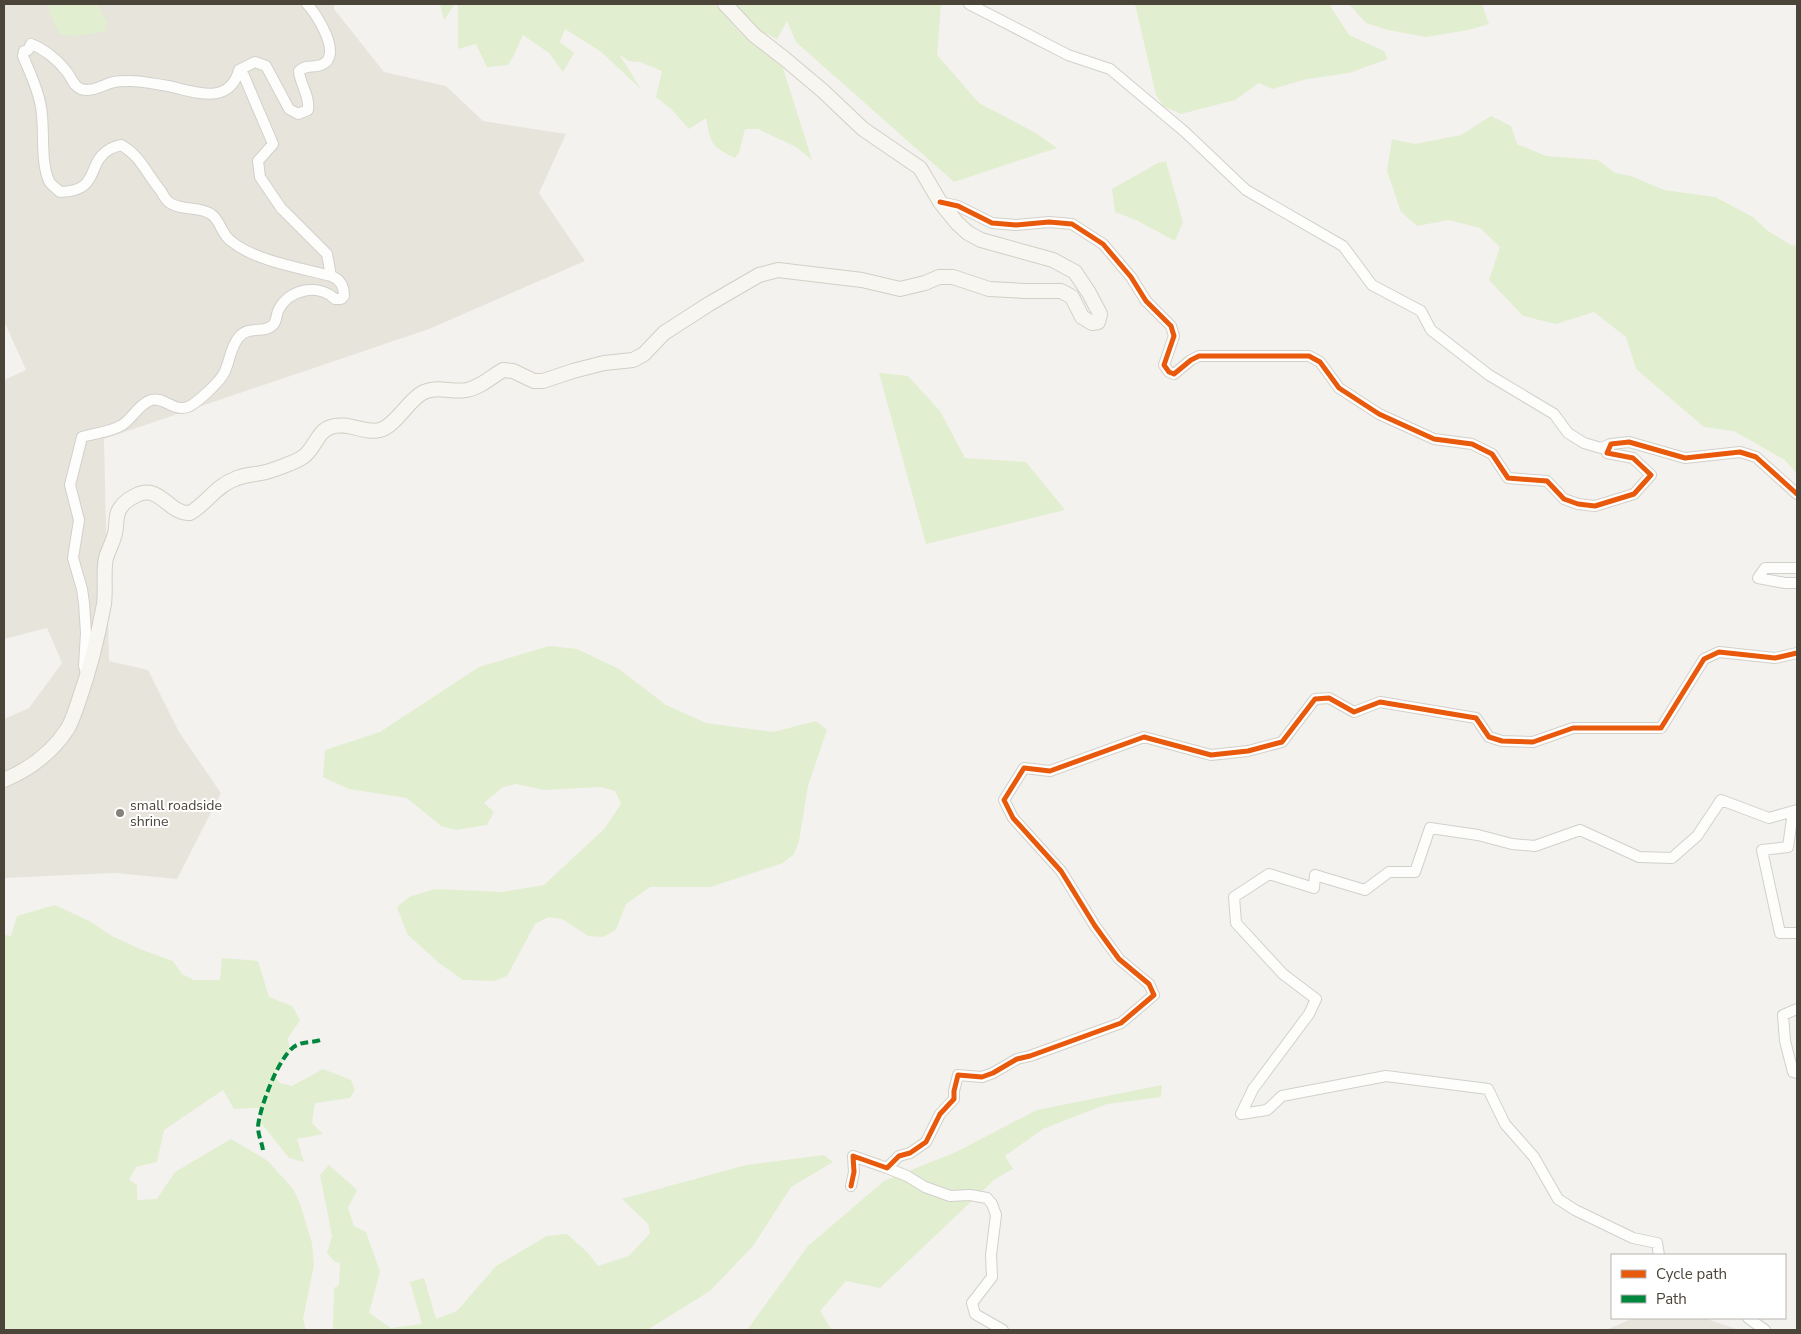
<svg xmlns="http://www.w3.org/2000/svg" width="1801" height="1334" viewBox="0 0 1801 1334" font-family="'Nunito Sans',sans-serif">
  <rect width="100%" height="100%" fill="#f4f2ee"/>
  <path fill="#e7e4dc" d="M4,4h330v5l50,63 62,14 37,35 83,13 -27,59 46,68 -156,68 -325,110 5,222 39,9 31,62 42,61 -44,86 -62,-6 -111,5v-159l25,-11 33,-45 -15,-35 -43,11v-259l22,-10 -22,-49z
    M1645,1318h59l35,12h-133l25,-11z"/>
  <path fill="#e1eecf" d="M48,4h49l10,18 -3,10 -29,4 -15,-2 -10,-20z
    M440,4h15l-11,16z
    M458,4h257l26,30 42,34 29,92 -16,-13 -38,-18h-13l-6,24 -4,5c-24,-12 -24,-13 -29,-40l-17,11 -17,-19 -16,-13 6,-26 -22,-9 -12,-1 -9,-7 22,35 -41,-38 -35,-22 -5,13 14,11 -11,19 -14,-19 -26,-18 -9,20 -6,10 -21,2 -11,-23 -18,5z
    M734,4h207l-4,51 42,48 55,29 23,16 -103,34 -158,-140 -9,-21 -10,18 -16,-8z
    M1135,4h194l20,31 35,16 4,8 -39,14 -42,6 -35,10 -13,-6 -24,17 -54,14 -18,-8 -7,-11z
    M1349,4h133l7,20 -21,6 -42,7 -38,-7 -22,-7z
    M1491,116l20,10 6,18 29,12 52,4 17,13 16,3 33,14 51,7 38,20 15,14 23,14 6,1v228l-12,-14 -51,-29 -30,-4 -68,-58 -10,-32 -32,-25 -38,12 -33,-8 -34,-36 11,-33 -20,-19 -31,-8 -32,6 -16,-14 -14,-41 5,-32 23,5 46,-9z
    M1166,161l17,61 -8,19 -39,-21 -21,-8 -3,-23 46,-26z
    M879,373l29,3 32,35 25,47 61,4 39,48 -139,34z
    M549,646l28,3 42,20 47,36 40,18 68,9 42,-11 11,9 -19,56 -9,55 -5,13 -11,9 -73,24h-60l-24,17 -10,26 -13,7 -15,-1 -26,-17 -14,-2 -13,7 -28,52 -13,5 -31,-1 -24,-17 -32,-29 -10,-27 12,-10 26,-8 67,3 42,-7 61,-57 16,-24 -6,-13 -14,-4 -57,3 -28,-6 -13,3 -19,16 10,9 -7,13 -31,5 -15,-4 -34,-28 -58,-9 -26,-12 2,-27 55,-18 99,-65z
    M55,905l36,17 21,14 28,13 33,12 9,13 12,6h26l2,-22 36,3 11,36 23,9 8,14 -12,18 2,14 -17,23 7,8 12,3 31,-17 28,11 4,10 -5,8 -35,5 -3,20 11,11 -26,5 7,23 -15,-4 -27,-34 -3,-16 -25,1 -11,-19 -59,40 -7,32 -21,5 -7,13 8,5v15l20,-1 18,-27 56,-33 37,22 26,29 6,14 12,39 2,22 -11,54 3,11h-302v-395l7,1 6,-20z
    M1162,1085l-1,12 -54,7 -64,25 -38,27 8,13 -18,10 -115,109 -34,-7 -26,30 12,19h-85l61,-84 76,-65 72,-29 81,-42z
    M824,1155l9,7 -42,25 -38,59 -43,45 -63,39h-314l1,-42 5,-3 1,-22 -5,-1 -8,-9 5,-17 -12,-61 9,-10 28,25 -9,18 6,18 12,6 14,40 -11,41 22,15 31,-4 -12,-42 14,-4 12,41 21,-8 39,-45 51,-30 20,-2 21,19 10,13 31,-10 21,-23 -2,-9 -26,-25 124,-34z"/>
  <g fill="none" stroke-linecap="round" stroke-linejoin="round">
    <g stroke="#d2d0cb" stroke-width="12">
      <path id="street" d="M969,4l99,51 42,14 75,63 61,58 97,56 29,39 49,26 10,19 58,45 65,39 14,19 16,10 17,5 10,-4
        M239,70c-10,37 -46,21 -71,16 -13,-2 -26,-5 -38,-5 -5,0 -11,0 -16,1 -10,2 -22,11 -33,7 -8,-3 -9,-11 -14,-17 -9,-12 -23,-23 -36,-28l-3,6 -4,1 -1,5c7,17 15,33 18,51 4,23 -1,54 8,74 2,4 8,8 11,11 42,-1 25,-29 50,-43 3,-2 8,-3 11,-4 20,11 26,30 40,46 2,4 6,10 9,12 12,8 29,3 41,11 10,7 10,20 20,27 24,20 70,27 100,35
        M940,202l18,4 34,17 24,2 33,-3 23,2 31,20 28,33 15,24 25,25 3,10 -10,29 5,7 5,2 17,-14 8,-4h110l11,6 19,26 40,26 55,25 38,5 20,10 16,24 39,3 17,18 14,5 17,2 39,-12 17,-19 -18,-17 -26,-5 4,-9 18,-2 56,16 55,-6 16,5 41,37
        M1797,568h-32l-7,10 27,5h12
        M86,673l-2,-7 2,-33 -2,-30 -2,-14 -9,-31 6,-38 -9,-35 12,-48c13,-4 29,-5 40,-12 10,-6 17,-21 29,-25 14,-4 23,14 39,6 9,-5 27,-22 33,-31 7,-11 6,-26 16,-38 10,-12 25,-3 34,-12 4,-4 3,-9 5,-14 10,-22 40,-28 57,-12h6l3,-3c0,-10 -4,-17 -13,-20l-4,-22 -46,-46 -21,-31 -2,-16 15,-17 -29,-68 -5,-6 16,-8 11,4 23,43 9,5 10,-4c2,-15 -8,-25 -9,-39 7,-7 14,-3 22,-6 23,-8 -4,-51 -14,-61
        M1797,810l-5,9 -4,28 -26,3 18,83h17
        M1797,1009l-14,6 2,26 8,31 4,1
        M887,1168l20,8 18,11 25,9 20,-1 17,3 5,6 4,11 -5,40 1,22 -20,26 3,11 28,16
        M851,1186l3,-14 -1,-16 34,12 12,-12 11,-3 16,-11 14,-28 14,-15v-8l4,-16 24,2 11,-4 24,-14 13,-3 91,-33 33,-28 -5,-11 -30,-25 -24,-33 -34,-55 -48,-53 -9,-18 20,-32 26,3 94,-34 67,18 37,-4 34,-9 33,-43 14,-1 25,14 26,-10 96,16 13,19 13,4 31,1 40,-14h88l43,-69 15,-7 56,6 22,-5
        M1659,1255l-2,-12 -24,-5 -58,-28 -17,-11 -24,-42 -29,-33 -17,-35 -102,-13 -104,20 -15,14 -26,4 12,-25 56,-75 7,-15 -33,-25 -47,-51 -2,-26 35,-23 45,14 1,-13 50,15 24,-18h26l15,-44 48,7 34,9 23,2 45,-16 59,27 33,1 25,-22 24,-36 48,18 28,-8
        M1748,1318l17,12"/>
    </g>
    <g stroke="#d3cfc5" stroke-width="16">
      <path id="secondary" d="M4,780c26,-11 48,-27 64,-52 5,-9 8,-19 11,-28 11,-31 19,-64 25,-96 2,-15 -1,-33 2,-46 2,-7 6,-14 8,-21 4,-10 0,-22 7,-30 4,-6 11,-10 18,-13 22,-8 30,20 51,19 16,-9 27,-28 45,-34 8,-4 17,-4 26,-6 8,-1 35,-11 42,-16 12,-8 14,-26 28,-30 16,-6 33,7 49,3 15,-4 28,-29 42,-37 14,-8 30,0 45,-3 14,-3 24,-13 36,-20l10,1 21,10h9l30,-10 31,-8 29,-3 11,-6 20,-21 45,-29 50,-29 19,-5 84,10 38,9 25,-6 14,-6h14l36,12 36,2h36l11,6 10,20 10,6 6,-1 2,-8 -11,-21 -14,-21 -22,-12 -72,-20 -13,-7 -11,-10 -17,-21 -20,-34 -57,-39 -40,-38 -38,-32 -31,-24 -29,-31"/>
    </g>
    <use href="#street" stroke="#fdfdfc" stroke-width="10"/>
    <use href="#secondary" stroke="#f7f6f1" stroke-width="14"/>
    <path stroke="#00873e" stroke-width="4" stroke-dasharray="8 4" stroke-linecap="butt" d="M263,1150c-1,-7 -5,-15 -5,-23 1,-18 22,-75 39,-82 8,-4 18,-2 26,-6"/>
    <g stroke="#fff" stroke-width="8">
      <path id="cycleway" d="M940,202l18,4 34,17 24,2 33,-3 23,2 31,20 28,33 15,24 25,25 3,10 -10,29 5,7 5,2 17,-14 8,-4h110l11,6 19,26 40,26 55,25 38,5 20,10 16,24 39,3 17,18 14,5 17,2 39,-12 17,-19 -18,-17 -26,-5 4,-9 18,-2 56,16 55,-6 16,5 41,37
        M851,1186l3,-14 -1,-16 34,12 12,-12 11,-3 16,-11 14,-28 14,-15v-8l4,-16 24,2 11,-4 24,-14 13,-3 91,-33 33,-28 -5,-11 -30,-25 -24,-33 -34,-55 -48,-53 -9,-18 20,-32 26,3 94,-34 67,18 37,-4 34,-9 33,-43 14,-1 25,14 26,-10 96,16 13,19 13,4 31,1 40,-14h88l43,-69 15,-7 56,6 22,-5"/>
    </g>
    <use href="#cycleway" stroke="#e8590c" stroke-width="5"/>
  </g>
  <circle fill="#868178" stroke="#fff" stroke-width="2" cx="120" cy="813" r="5"/>
  <g text-anchor="middle" stroke-width="4" stroke-linejoin="round" paint-order="stroke">
    <g font-size="14" fill="#4b4439" stroke="#fff" text-anchor="start">
      <text x="130" y="810">small roadside<tspan x="130" dy="16">shrine</tspan></text>
    </g>
  </g>
  <rect width="1801" height="1334" fill="none" stroke="#4b4439" stroke-width="10"/>
  <rect x="1611" y="1254" width="175" height="65" fill="#ffffff" stroke="#b7b4b0"/>
  <rect x="1621" y="1270" width="25" height="8" fill="#e8590c" stroke="#b7b4b0"/>
  <text x="1656" y="1279" font-size="15" fill="#4b4439">Cycle path</text>
  <rect x="1621" y="1295" width="25" height="8" fill="#00873e" stroke="#b7b4b0"/>
  <text x="1656" y="1304" font-size="15" fill="#4b4439">Path</text>
</svg>
